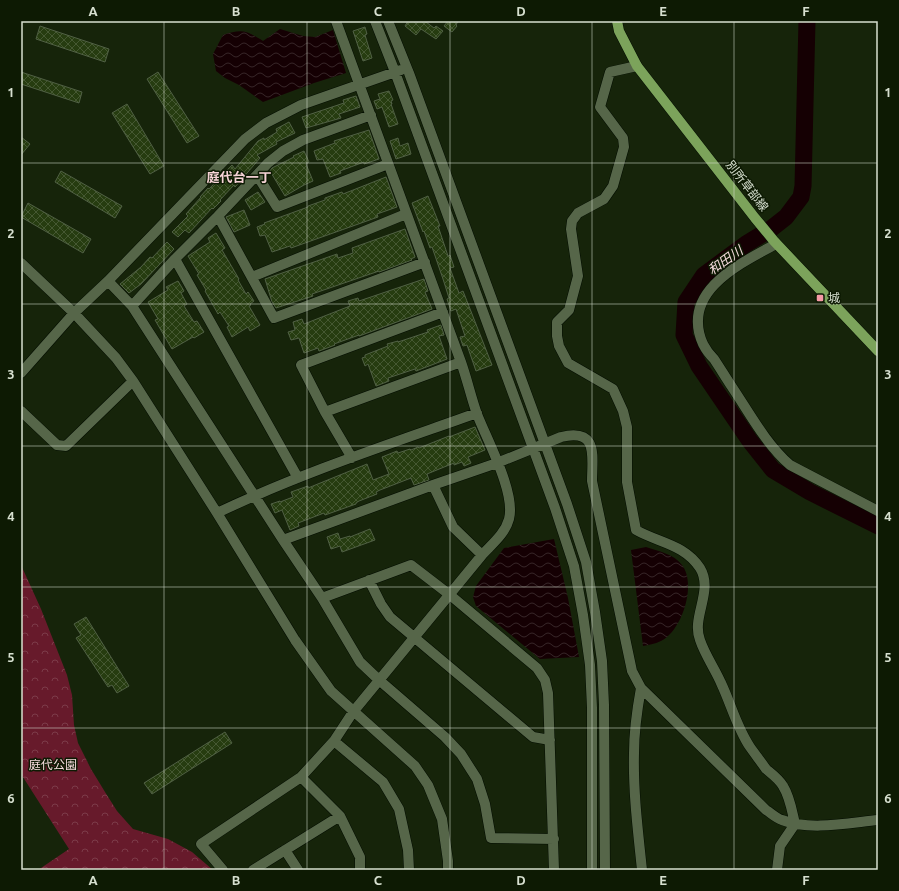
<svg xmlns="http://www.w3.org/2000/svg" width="899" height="891" viewBox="0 0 899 891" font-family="Ubuntu,'Noto Sans JP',sans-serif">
  <defs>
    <pattern id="forest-crowns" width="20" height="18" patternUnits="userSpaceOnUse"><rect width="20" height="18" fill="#671a2b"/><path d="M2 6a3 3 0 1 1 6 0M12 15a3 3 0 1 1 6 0" fill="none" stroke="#7c3b49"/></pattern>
    <pattern id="water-waves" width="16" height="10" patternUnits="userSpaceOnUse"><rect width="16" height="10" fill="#150003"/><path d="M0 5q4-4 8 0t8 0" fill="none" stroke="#362527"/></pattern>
    <pattern id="building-cross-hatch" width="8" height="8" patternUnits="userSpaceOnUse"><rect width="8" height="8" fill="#263c10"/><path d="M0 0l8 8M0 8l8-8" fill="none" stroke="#455832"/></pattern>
  </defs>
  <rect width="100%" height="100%" fill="#16240a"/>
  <path fill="url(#forest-crowns)" d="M21,565l20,44 26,66 5,20 2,30 4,18 13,26 14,23 12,19 16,18 35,10 24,13 21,18h-175l31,-21 -48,-75z"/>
  <path fill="url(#water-waves)" d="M280,29l23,7 12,1 18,-7 13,43 -32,10 -51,19 -24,-17 -14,-7 -9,-7 -3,-17 10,-19c18,-6 23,-5 40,6z
    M554,539l14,59 11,59 -39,2 -64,-53 -3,-9 3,-11 28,-38z
    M646,547c12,4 28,7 36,18 15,19 0,66 -21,76 -6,3 -13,4 -18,5l-12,-96z"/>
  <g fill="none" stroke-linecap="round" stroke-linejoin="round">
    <path stroke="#150003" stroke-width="17" d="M807,21l-4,165 -2,11 -15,20 -14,11 -26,16 -42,31 -18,27 -2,33 15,31 51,75 23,29 37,22 68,34"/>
  </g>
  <path fill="url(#building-cross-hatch)" stroke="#506044" d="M408,21h19l-1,1 8,6 2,-2 7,5 -7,8 -15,-10 -5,6 -11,-9z
    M448,21h10l-2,4 1,1 -5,6 -8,-6z
    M40,26l69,23 -4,13 -69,-23z
    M365,27l2,7 -2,1 7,23 -9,3 -10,-30z
    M21,72l61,20 -3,11 -58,-19z
    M158,72l41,64 -12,7 -40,-64z
    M389,91l4,9 -2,1 1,3h-1l7,20 -9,3 -7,-20 -5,2 -3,-8 6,-2 -2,-5z
    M356,96l4,11 -21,7 2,4 -35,10 -4,-11 42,-14 -1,-3z
    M127,104l37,62 -14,8 -38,-61z
    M289,122l6,11 -19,9 1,2 -20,11 3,3 -25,29 -1,-2 -14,15 1,1 -8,8 -1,-1 -23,25 -4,-3 -7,7 -6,-5 16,-16 -2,-2 15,-17h-1l8,-9 1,1 23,-24 3,4 23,-28 6,-3v2l13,-8 -1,-3z
    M369,130l10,29 -15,5v-2l-24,9 1,2 -11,4 -7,-18 -6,1 -3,-9 21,-8 -1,-2z
    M21,137l9,7 -9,11z
    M398,138l2,8 8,-3 3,11 -15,5 -6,-18z
    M304,151l5,11 -3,2 7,17 -9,4 -19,11 -15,-25 2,-3 22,-11 -1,-1z
    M61,171l61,35 -7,12 -60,-36z
    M386,177l11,30 -20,7 1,3 -87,31 -1,-2 -18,6 -7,-17 -5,1 -3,-9 8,-3 -1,-1 44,-16v-1l17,-6v-2l17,-6 1,2z
    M258,192l7,10 -14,8 -6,-10z
    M428,196l12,30h-2l10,30 2,-1 4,12 -4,1 9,25 4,-2 29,74 -16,6 -9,-26 -4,1 -3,-9 5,-1 -9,-27 -5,2 -4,-12 2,-1 -6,-19 -11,-32 -2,1 -6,-17 -1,1 -11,-29z
    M28,203l63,36 -8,14 -62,-36z
    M244,210l6,15 -16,7 -8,-15z
    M405,229l10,28 -4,2 1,1 -33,12v-1l-67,23 1,2 -37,12 -4,-6 -7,-23 72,-25 1,4 15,-5 -1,-5z
    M216,233l9,15 -3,2 17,29 -1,1 8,14 2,-2 6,9 -4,3 1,1 -2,1 11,19 -10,6 -2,-4 -16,10 -5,-10 2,-1 -9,-14 -2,2 -13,-23 1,-1 -9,-15 2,-1 -11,-18 22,-14 -2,-4z
    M167,242l7,7 -33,35 -12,9 -9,-9 21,-17 9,-10 2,1z
    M424,279l4,12 -3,1 7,17 -73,27v-1l-25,9 1,1 -16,6 -1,-3 -14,5 -5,-15 -8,2 -3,-8 7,-2 -2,-8 9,-3 2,5 46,-18 -2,-5 10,-3 1,3z
    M178,281l6,10 -3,2 6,11 -3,2 10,16 3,-1 7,11 -10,6 -1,-1 -21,12 -17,-29 3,-1 -10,-17 20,-12 -2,-3z
    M441,325l3,10 -5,1 8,23 -31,12 -1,-2 -27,9 1,3 -13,5 -8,-22 -3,2 -3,-8 3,-1v-2l23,-9 -1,-2 11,-3v1l30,-10 -1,-2z
    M475,427l10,23 -17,7 3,6 -7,3 -2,-4 -8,3v-2l-27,11 2,6 -15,5 -3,-7 -31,12 -4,2 1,2 -18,7 -3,2v1l-31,11 -1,-2 -26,10 1,3 -9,4 -8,-20 -7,3 -4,-9 9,-3v1l13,-5 -2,-5 17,-6v2l59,-24 6,16 16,-6 -7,-17 15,-6 1,2 12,-4 1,1 7,-3 1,1 30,-12v1z
    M370,529l5,11 -33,12 -2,-6 -9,3 -4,-12 11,-4 2,6 10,-3v1z
    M86,617l43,69 -12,7 -5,-8 -4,2 -4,-6 -28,-43 5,-3 -7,-11z
    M225,732l7,11 -80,51 -8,-11z"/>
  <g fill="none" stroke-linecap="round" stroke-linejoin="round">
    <g stroke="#030d00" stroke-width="11">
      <path id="minor" d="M375,21l20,51 160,436 19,58 9,49 7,50 2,43v162
        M388,21l21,52 158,431 19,58 9,50 7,49 2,44 1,165
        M637,66l-27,6 -10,35 23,31 1,9 -11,39 -9,13 -26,14 -6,8 -1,8 7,47 -9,34 -12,12v14l2,10 9,17 45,26 10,22 4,16v55l9,48c23,13 48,14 64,38 14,23 -9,49 0,72 5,15 15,29 21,43 10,21 16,45 29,64 5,7 11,15 16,22 6,5 13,10 17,17 7,11 9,25 12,38l-15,22 -3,24
        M257,175l20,32 111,-43
        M218,216l56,102 151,-56
        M776,244c-37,20 -96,48 -73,100 3,6 7,11 11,15 6,9 12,19 18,28 18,27 34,57 58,78l88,46
        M175,259l123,219
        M21,263l53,50 42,45 17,23 84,132 78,127 36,51 84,75 13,19 14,34 6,42v9
        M252,277l154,-63
        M108,281l24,25 151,234 39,58 38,64 19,18 66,57 16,17 16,25 8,25 6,34 63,1
        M132,306l43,-47 43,-43 50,-53 15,-12 20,-11 68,-25
        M21,373l53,-60 34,-32 137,-142 21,-16 35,-18 100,-35
        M21,411l36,34 9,1 67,-65
        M325,412l136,-50
        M352,458l-27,-46 -24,-47 142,-53
        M433,485l20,42 29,28
        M217,513c84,-40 173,-69 260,-100
        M283,540l150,-55 64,-22 64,-26c38,-9 31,19 31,44l40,190 9,17 125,122c5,3 10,8 16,10 28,11 66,3 96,0
        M369,580l12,24 9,13 143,120 17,3
        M322,598l89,-33 39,30 87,73 8,12 3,13 6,177
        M641,688c-4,22 -7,43 -7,65 -1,39 4,78 8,117
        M334,741l49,41 16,27 9,41 1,20
        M301,777l39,39 20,41v13
        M285,850l13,20
        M223,870l-22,-26 100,-67 33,-36 19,-29 129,-157c10,-11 23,-21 27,-36 7,-26 -22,-79 -32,-105 -6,-17 -10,-35 -16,-52l-125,-341
        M253,870l87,-54"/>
    </g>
    <g stroke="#030d00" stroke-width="11">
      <path id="major" d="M617,21l2,10 18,35 118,152 19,23 104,110"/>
    </g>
    <use href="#minor" stroke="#566649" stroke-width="10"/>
    <use href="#major" stroke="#7ca35b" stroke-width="10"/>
  </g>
  <path fill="none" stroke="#d7e0d0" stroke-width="1" stroke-opacity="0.55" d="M164,21v849M307,21v849M450,21v849M592,21v849M734,21v849M21,163h857M21,304h857M21,446h857M21,587h857M21,728h857"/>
  <rect fill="#f49aa5" stroke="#0d1a03" stroke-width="1.5" x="816" y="294" width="8" height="8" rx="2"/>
  <g text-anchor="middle" stroke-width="3" stroke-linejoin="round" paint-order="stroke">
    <g font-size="12" fill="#d7e0d0" stroke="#0d1a03">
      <text transform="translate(747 186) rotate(52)" y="4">別所草部線</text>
    </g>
    <g font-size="12" fill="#d7e0d0" stroke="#0d1a03" text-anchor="start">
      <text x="828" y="302">城</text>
    </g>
    <g font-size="12" fill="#f8dddf" stroke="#0d1a03">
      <text x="53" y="769">庭代公園</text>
    </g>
    <g font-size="13" font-weight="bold" fill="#f6d3d6" stroke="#0d1a03">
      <text x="239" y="182">庭代台一丁</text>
    </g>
    <g font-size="13" font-style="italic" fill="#f6dadd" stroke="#0d1a03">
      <text transform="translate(725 260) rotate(-35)" y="5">和田川</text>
    </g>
  </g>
  <rect width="899" height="891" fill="none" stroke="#0d1a03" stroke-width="44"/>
  <rect x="22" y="22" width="855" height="847" fill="none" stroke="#d7e0d0" stroke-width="1.5"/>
  <g font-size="13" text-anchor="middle" font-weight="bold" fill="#d7e0d0">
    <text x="93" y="16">A</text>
    <text x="236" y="16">B</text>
    <text x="378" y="16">C</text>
    <text x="521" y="16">D</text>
    <text x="663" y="16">E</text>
    <text x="806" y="16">F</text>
    <text x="11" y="97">1</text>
    <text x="888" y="97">1</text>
    <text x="11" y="238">2</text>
    <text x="888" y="238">2</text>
    <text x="11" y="379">3</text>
    <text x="888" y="379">3</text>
    <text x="11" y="521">4</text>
    <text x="888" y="521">4</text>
    <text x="11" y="662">5</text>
    <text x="888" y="662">5</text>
    <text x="11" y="803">6</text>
    <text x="888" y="803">6</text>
    <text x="93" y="885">A</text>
    <text x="236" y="885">B</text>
    <text x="378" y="885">C</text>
    <text x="521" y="885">D</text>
    <text x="663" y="885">E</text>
    <text x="806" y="885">F</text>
  </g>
</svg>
